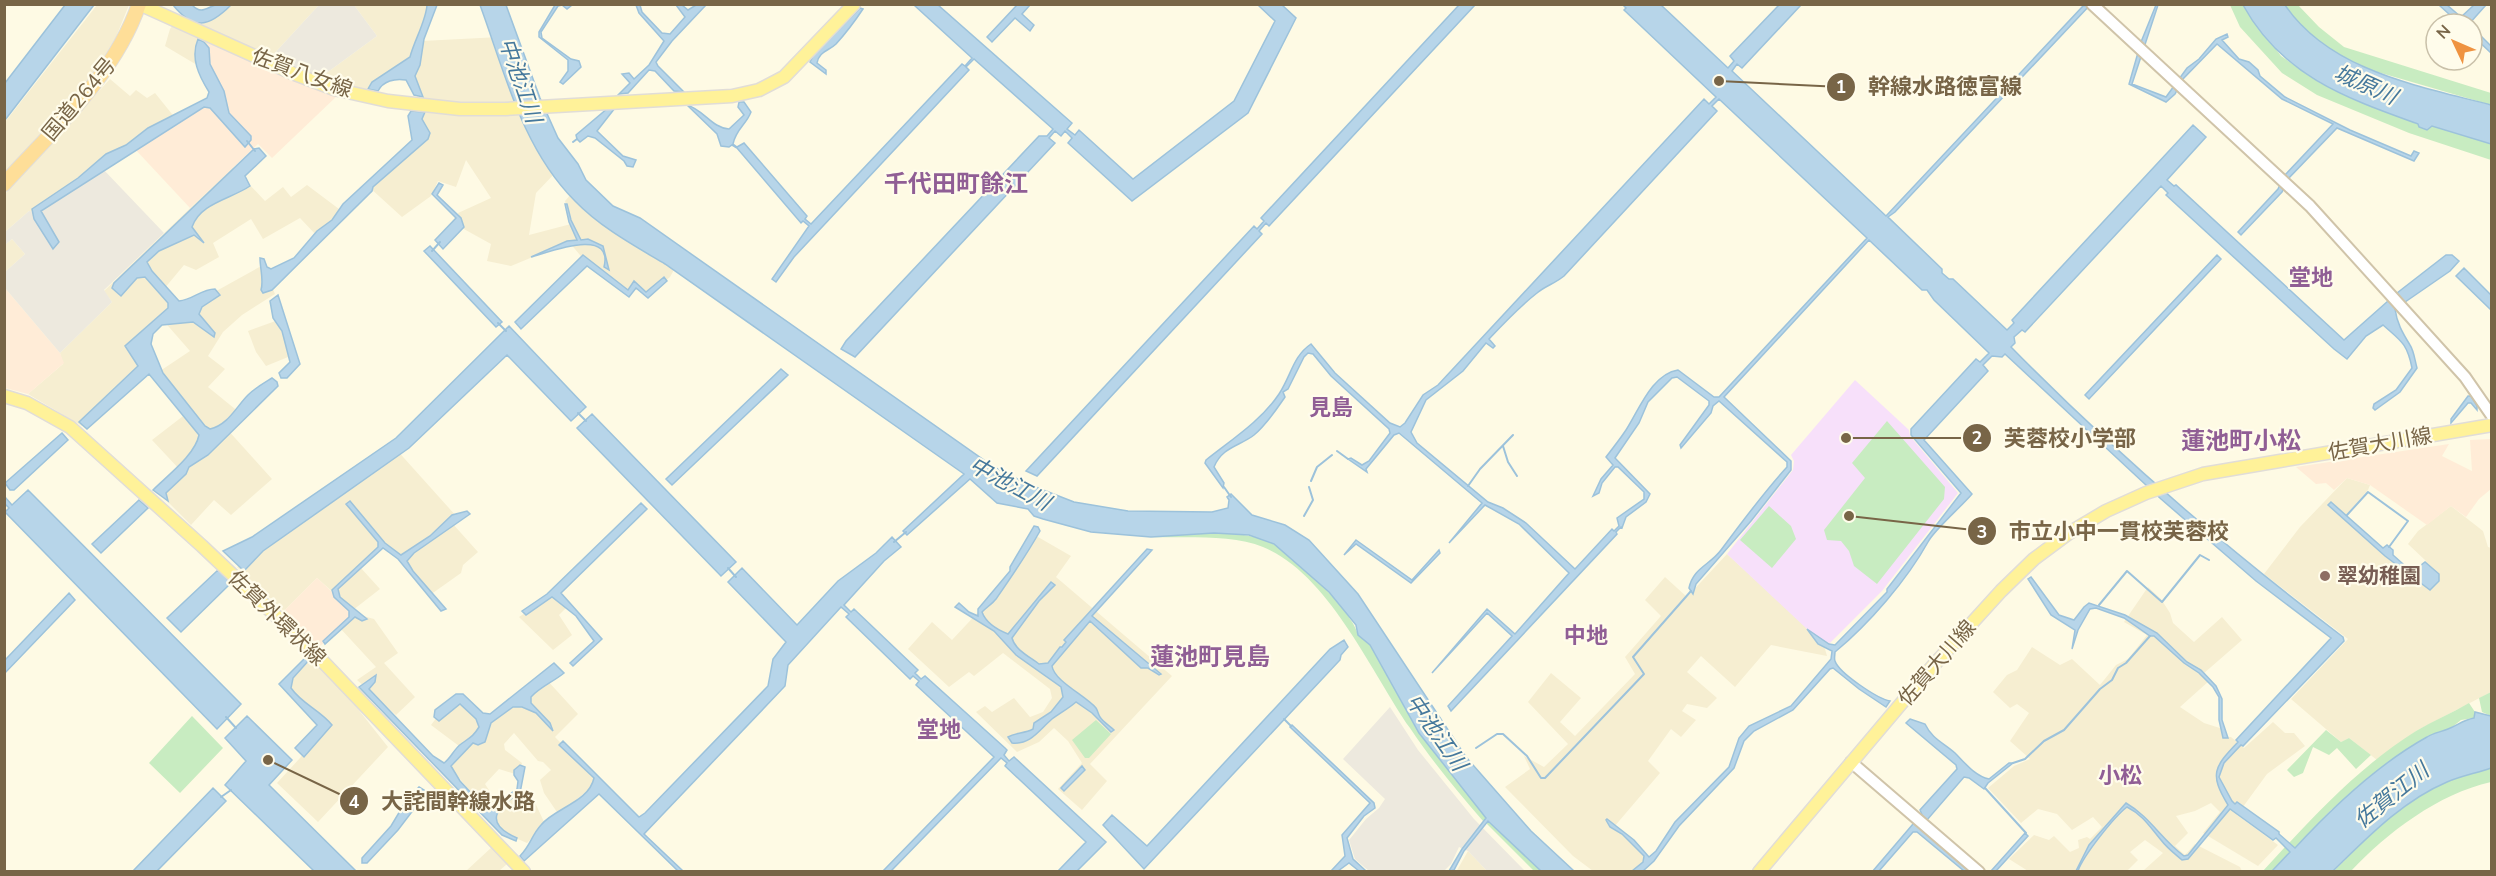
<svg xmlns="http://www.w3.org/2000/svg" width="2496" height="876" viewBox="0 0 2496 876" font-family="'Nunito Sans','Noto Sans JP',sans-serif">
  <rect width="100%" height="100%" fill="#fefae4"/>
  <path fill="#f6eed1" d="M97,5h32l-13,32 -21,34 -90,104v-53z
    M223,5h96l-47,51 -57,-23 -7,10 -6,25 -37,-22 5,-17 8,-11 21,9z
    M354,5h76l-8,36 78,-4 56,135 -20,21 -7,42 42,-11 -6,-23 7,-8 103,75 -5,9 -22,18 -13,-9 -6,9 -44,-34 -16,-19 -58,24 -24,-5 4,-17 -29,-16 -4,-15 33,-15 -25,-38 -10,27 -18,-6 -7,15 -29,21 -33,-30 54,-50 -11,-74 -47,27 -44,-13 56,-41z
    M110,79l20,17 6,-6 11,8 8,-5 21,26 -138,93 -9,-1 -24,21 -1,-37z
    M233,167l32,34 18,-14 8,10 16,-12 36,27 -26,24 -17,-18 -37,21 -12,-20 -38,24 6,14 -23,13 -12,-5 -20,24 18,21 81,-45 12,29 -33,21 -19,17 -15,24 17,13 -17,18 32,26 -14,15 46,51 -41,36 -17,-15 -23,25 -33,-33 23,-21 -29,-31 35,-27 -30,-40 33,-22 -28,-32 -27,26 10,22 -63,59 -54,-32 35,-30 -3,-11 52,-51 -8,-11z
    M12,239l13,15 -20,18v-27z
    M281,319l12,36 -27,11 -10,-14 -8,-21z
    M395,448l62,69 -5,6 26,29 -15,13 -2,8 -31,22 -27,-34 -21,-16 -22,22 20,22 -27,21 -36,-32 -33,33 -47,-44z
    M2347,478l23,7 -2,5 -23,26 67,58 14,-13 -18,-17 10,-13 33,-25 32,25 5,16 3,1v144l-75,39 -39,29 -28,-22 -8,4 -50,-43 57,-60 -84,-65 36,-47z
    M1038,537l33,19 -15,21 116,99 -82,88 17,17 -25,29 -24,-21 24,-26 -14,-22 -14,-13 -15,14 -22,10 -41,-40 9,-6 7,6 22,-14 16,19 13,-5 9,-14 -2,-9 -47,-36 -29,23 -5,-4 -20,15 -41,-38 24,-27 20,18 44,-47 37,-55z
    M1727,554l96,88 4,14 -56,-11 -36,42 -34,-31 -14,16 30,26 -10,10 -20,-4 -5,7 14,9 -15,17 -10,-8 -23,32 12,12 -46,54 14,10 23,24 -12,10h-46l-20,-15 -68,-69 25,-18 -6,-13 20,11 24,-23 -40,-42 23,-29 30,25 -21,24 15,14 60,-62 -10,-17 36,-41 -16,-16 20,-23 22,20z
    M2148,587l13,12 9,14 3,10 21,19 28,-25 20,23 -39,34 6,7 -29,26 24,16 19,6 3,8h5l13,11 29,-26 12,11h9l11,13 -38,28 -30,41 41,30 -20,21 -55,-33 17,-21 -9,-9 -16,8 -19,5 12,17 -13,13 10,9 10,-11 45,23 2,4h-96l-2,-1 19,-17 -18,-13 -15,12 8,8 -11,11h-99l-19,-12 25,-24 15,5 5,-4 16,16 9,-4 -1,-8 9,-3 3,2 12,-12 -9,-10 -21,13 -15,-16 -19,-5 -17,14 -33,-35 26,-22 16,-7 -20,-18 19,-28 -12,-9 -7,4 -17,-16 14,-17 10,-5 15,-23 28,18 12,-6 28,26 16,-20 12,-6 19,-24 -23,-13z
    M555,593l12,14 -8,8 13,20 -19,15 -34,-33z
    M356,614l18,5 24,34 -14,10 31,34 -19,18 -39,-35 19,-13 -36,-39z
    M308,655l42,44 38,48 -70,75 -41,-39 23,-25 24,-34 -42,-39z
    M546,679l32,35 -23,23 43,44 -39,34 -15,-22 -4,-13 11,-10 -8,-8 -5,-1 -24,-28 -10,11 1,6 17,13 -4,12 -19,-6 -14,15 13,20 22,-15 11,5 14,30 -18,19 -25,-11 -53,-67 14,-16 -32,-24 10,-13 19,-13 28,21z
    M492,847l15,17 -8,7h-33z
    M1468,851l19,20 -31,1z"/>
  <path fill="#ffecd7" d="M208,43l129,53 -65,62 -14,-14 -68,64 -56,-60 83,-52 -15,-28z
    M5,288l55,65 4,10 -36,31 -23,-6z
    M2491,439v50l-12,10 -13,18 -15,-11 -24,19 -57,-40 -23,-7 -13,12 -8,-7 -10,1 -20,-17 153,-23 -7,12 30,15 -2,-31z
    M317,578l39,36 -37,33 -35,-36z"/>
  <path fill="#ede9de" d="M319,5h35l23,31 -56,41 -49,-21z
    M102,168l62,65 -60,57 8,12 -52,51 -55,-65v-16l20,-18 -13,-15 -7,6v-13l24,-21 9,1z
    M1390,707l28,43 56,69 51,52h-38l-19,-20 -9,-4 -8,17 -7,7h-75l-14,-12 -6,-19 17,-21 13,-11 6,-9 -42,-40z"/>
  <path fill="#f7e0fa" d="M1855,380l54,50 1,6 48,57 -76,98 -52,52 -7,-1 -16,-13 -80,-75 66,-84 1,-9 -3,-6z"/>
  <path fill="#c8ecc1" d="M2230,5h13l38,51 39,27 98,41 73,11v25l-82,-27 -92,-38 -35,-22 -42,-46z
    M2275,5h23l21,22 25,20 147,46v12l-141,-41 -33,-18z
    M1887,421l58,66 -1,12 -67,85 -23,-18 -5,-15 -8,-10 -14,-1 -3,-10 41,-52 -13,-15z
    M1769,506l22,20 5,13 -24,29 -32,-28z
    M1214,533c20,1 41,1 59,11 22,11 81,69 85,91l12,10 49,88 67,85 -3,3c-26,-30 -51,-60 -73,-93 -39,-56 -81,-154 -147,-181 -30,-13 -79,-9 -112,-10z
    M2491,692v24l-9,-4 -3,-14z
    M2469,703l6,9 -1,6 -13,2 -10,8 -23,8 -97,74 -36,38 -6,-5c38,-41 79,-82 127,-112 17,-10 36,-18 53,-28z
    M192,716l31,32 -43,45 -31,-30z
    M1096,720l15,14 -22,24h-4l-13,-18z
    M2326,730l15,12 8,-4 22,17 -15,14 -19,-21 -8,7 -16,-8 -10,26 -9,4 -7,-7z
    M2491,768v14c-53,12 -103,50 -140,89l-18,1c33,-33 69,-71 114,-90 14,-6 30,-9 44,-14z
    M1488,821l53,50h-7l-48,-48z
    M2285,847l5,5 -18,19 -10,1z"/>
  <path fill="#b7d5e9" stroke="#9cc2db" stroke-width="1.5" fill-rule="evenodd" d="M65,5h29l-89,115v-37z
    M173,5h19c9,9 13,4 23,0 4,-2 11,0 16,0 -22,22 -37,26 -58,0z
    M427,5h10l-13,34 -4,26 -5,11 8,21 -9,-2 -8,-15c-11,-2 -23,1 -28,11l-10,-2 4,-7 38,-25c4,-16 16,-36 17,-52z
    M480,5h26l34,93 18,40 20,26 8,16 27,26 27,12 354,249 34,17 46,18 54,9 84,1 16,-4 1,-8 -2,-3 4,-3 21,21 33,10 24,15 49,54 108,163 65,74 43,40h-33l-53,-50 -24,30 -10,19 -5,1 13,-22 24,-31 -67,-85 -49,-88 -12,-10 -2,-10 -27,-33 -55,-48 -25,-9 -35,-2 -63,4 -60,-5 -48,-13 -9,-3 -6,-7 -31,-6 -27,-24 -63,56 -4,-4 61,-57 -299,-210c-32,-19 -65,-37 -90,-63 -53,-53 -70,-128 -95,-196z
    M555,5h17l-5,4 -5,-4 -4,1 -17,26 1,6 29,21 8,2 2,6 -18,17 -3,-2 8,-11v-11l-29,-23v-5z
    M636,5h4l2,7 20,21 8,1 15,-17 -9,-12h6l6,5 8,-5h10l-34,36 -16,21 2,4 26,26 -10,-1 -19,-20 -6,-1 -21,23 -9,1 11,-11 -8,-9 7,-1 5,6 15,-14 15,-24 -25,-28z
    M914,5h24l134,118 -5,6 8,6 4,-5 54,49 101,-78 41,-80 -17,-16h24l14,13 -48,95 -116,88 -64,-58 4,-5 -7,-7 -4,5 -6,-5 -6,7 6,5 -200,214 -14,-8 5,-8 193,-205h8l6,-7 -79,-70 -8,8 3,3 -175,187 -18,25 -4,-3 37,-53 -6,-5 -2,2 -64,-75 -5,-3 -3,2 -8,-1 -4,-12 -30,-29c17,5 25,23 42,24l15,-14 -6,-8 1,-5h5l7,10c-5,13 -15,17 -18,32l4,3 7,-4 63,73 -2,3 6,5 151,-160 3,2 7,-8z
    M1017,5h13l-8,9 12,11 -4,6 -15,-13 -23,24 -5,-5z
    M1459,5h16l-206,221 -3,-3 -7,8 3,3 -225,242 -11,-5 228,-245 3,3 7,-8 -3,-3z
    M1623,5h38l67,63 6,-7 -4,-5 49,-51h22l-59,63 -5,-4 -5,7 154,145 197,-210 7,-1 -195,207 -7,5 54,52v4l7,6h4l54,51 7,-7 -2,-3 181,-195 13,12 -39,43 7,6 2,-1 168,155 53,-47 49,-38h6l7,6 -9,10 -55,38c2,14 7,23 15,36 4,6 5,16 7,23l-17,24 -25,18 -2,-2 1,-4 22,-14 16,-22c-5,-25 -11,-27 -29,-43l-17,11 -19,23 -13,-10 -168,-154 2,-2 -7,-7 -136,146 -3,-2 -8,7 1,6 -4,4c103,105 215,201 332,290l1,4 -101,105 -2,-1 -17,18 -5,14 13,24 3,3 2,-2 42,30v2l16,14c36,-39 85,-85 132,-111 6,-4 14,-5 21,-8 10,-4 15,-9 26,-11l1,-6 16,4v52c-14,5 -30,8 -44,14 -45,19 -81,57 -114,89h-61l18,-19 -14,-14 -3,2 -43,-31 -42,50 -6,1c-7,-6 -15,-12 -21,-20 -11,-13 -18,-25 -34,-33 -13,10 -44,49 -49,64h-2l13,-26 37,-42c24,14 36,37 58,53l4,-1 40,-50c-19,-31 -14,-38 10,-63l-2,-2 95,-102 -75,-57 -95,-82 -156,-145 -3,3 -10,-1 -9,9 5,6 -64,69 48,54c-10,12 -38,36 -44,48 -21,38 -59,82 -93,110 0,2 -1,7 0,9 4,12 43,38 55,40l-4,6 -27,-18 -26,-21 -3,1 -37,41 -39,21 -10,10 -10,27 -55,58 -25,35 -11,10h-11l11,-9 1,-6 -22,-22 -12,-7 -4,-7 1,-1 27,21 15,17 7,-6 19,-29 54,-55 10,-29 10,-12 42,-20 40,-47 1,-8 -14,-7 -11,-15 22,15 6,1 52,-53v-3l74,-96 -50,-58v-6l65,-70 4,3 9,-9 -55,-53 -7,-10h-5l-53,-50 -145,157 67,64v9l-40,51 -55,63 -3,10 -4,-6c4,-20 21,-23 32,-38 21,-28 42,-57 66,-83v-5l-68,-61 -6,5 -2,7 -30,35 -1,-3 29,-40v-4l-32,-24 -5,1 -24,24 -9,21 -24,35 35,36 -4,8 -20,15 -4,11 -1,-1 -5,5 1,2 -166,177 -3,-5 64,-70 -25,-23 -55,60 55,-64 28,25 54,-61 -50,-49 -34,-19 -36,38 33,-40 -83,-70 -5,2 -28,34 1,3 -19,-13 3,-1 11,7 7,-4 21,-28 -1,-4 -58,-53 -18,-22 -5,-1 -4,4 -16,32 -5,3 2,5c-9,13 -18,27 -31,38 -14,11 -32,12 -40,32l10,16 -1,5 -18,-25 1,-3c25,-20 55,-39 73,-66 12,-18 14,-38 32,-50l24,29 55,50 10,4 5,-4 18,-28 15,-10 266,-286 5,5 7,-7 -92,-87 2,-2zM1719,99l148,139 -148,159h-5l-36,-27c-26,4 -39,40 -52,60 -6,9 -13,18 -20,27l7,8 -12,14 -8,17 6,-3 3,-10 13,-16h3l26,25v7l-27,19 2,8 -5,5 -2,-2 -37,40 -49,-46 -23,-15 -15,-6 -71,-59 -6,-11 15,-32 37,-29 23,-28 7,5 2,-2 -6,-7c15,-16 30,-32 48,-46 8,-7 19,-10 27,-17l153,-165 -5,-5z
    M2156,5h2l-26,79 34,13 21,-29 12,-9 17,-20 11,-5 1,3 -6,3 17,19 10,3 9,8 2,6 25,21 65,33 61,26 3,-5 5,2 -5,8 -77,-33 -49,51 -6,13 -41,43 -3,-3 40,-43 6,-13 49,-52 -51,-25 -65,-55 -34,35 -8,15 -9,8 -37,-18 12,-42z
    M2243,5h42c45,66 134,81 206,100v39l-59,-18 -5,4 -8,-3 -1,-3c-72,-26 -136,-48 -175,-119z
    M2439,5h8l14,12 13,-12h12l-17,19h-9z
    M860,8l3,1c-8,12 -17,24 -27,35 -7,7 -17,7 -19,19l9,7v4l-16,-12 3,-6z
    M2472,27l19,19v7l-19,-18z
    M198,39l6,3 5,6 1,16 14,27 5,22 22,23v4l-6,7 -35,-39 -6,-1 -163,104 18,31 -6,7 -19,-30 -2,-10 46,-31 28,-24 20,-9 22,-17 59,-30 2,-6c-10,-16 -19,-34 -11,-53z
    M608,108h7l-18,23 26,25 13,4 -3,7 -6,-1 -3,-5 -29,-23 -7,-2 -8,6 -3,-3 -1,-4z
    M411,111l14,1 -3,7 8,14 -2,6 -55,48 -1,4 -100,99 -9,3 -2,-3c3,-10 -1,-21 -1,-32l4,1 3,8 4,2 23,-11 23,-27 15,-11 11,-16 69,-64 -4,-24z
    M259,148l7,8 -21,20 5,10c-19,13 -50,17 -58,41l12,16 -10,-8 -35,16 -12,11 5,9 27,30c14,-1 22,-12 36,-12l5,6 -18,12 -3,7 16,19 -1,4 -21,-15 -31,3 -9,9 -2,10 12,29 42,53 5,3c18,-4 26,-22 38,-34 7,-7 16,-12 24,-17l5,4 1,4 -70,69 -19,12 -3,7 -20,19 2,8 -15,-11c15,-15 42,-35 46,-55l-50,-61 -62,55 -8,-7 59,-56 -13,-20 43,-38v-5l-23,-26 -8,1 -16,18 -9,-8 2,-5 140,-134z
    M439,183l4,2 -6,10 24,23 3,9 -21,22 -8,-9 21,-22 -24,-24z
    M565,204h2l4,16 10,20 7,-1 15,7 6,24 -5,-3c10,-41 -57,-14 -73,-10l36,-16 10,-1 -8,-18z
    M430,246l72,76 -6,5 -72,-76z
    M583,255l45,35 6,-9 12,11 18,-15 3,4 -19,17 -12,-10 -7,9 -42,-31 -66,63 -6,-7z
    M2217,255l4,4 -132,140 -4,-4z
    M2464,268l27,27v15l-35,-34z
    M278,295l22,69 -13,14h-6l-2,-5 11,-11 -8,-31 -9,-13 -3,-17z
    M509,326l77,81 -15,14 -64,-66 -98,93 -146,103 -19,20 -21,-20 29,-14 144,-99z
    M781,369l7,6 -116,110 -6,-6z
    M2468,396h3l6,10v4l-6,-7h-3l-17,20v-4z
    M592,414l144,148 -15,14 -144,-148z
    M62,433l6,7 -54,50h-4l-5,-7z
    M28,490l213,214 -24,25 -212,-217 4,-4 -4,-4v-7l7,8z
    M139,500l9,8 -47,45 -9,-9z
    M350,501l35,42 16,12 29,-19 22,-21 15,-4 3,3 -56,39 -7,8 6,10 33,38 -5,2 -43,-52 -15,-11 -45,41 2,8 27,22 -5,2 -7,-4 -30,27 -2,-3 26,-24v-6l-15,-14 -2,-7 46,-43v-5l-32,-38z
    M2331,502l52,46 4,-3 6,5v5l19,17 13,-10 14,12v7l-9,9 -45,-34 -57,-51z
    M641,503l6,6 -86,84 41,46 -29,27 -3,-3 24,-22 -18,-25 -24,-19 -26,18 -4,-4 25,-17z
    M1034,526l4,1 2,4c-14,25 -28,45 -44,68 -4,5 -9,8 -14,13 4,11 16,18 26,22l43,-52 4,3 -16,16 -27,37c3,12 18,19 27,26l9,-1 12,-16h2l4,-5 -2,-2 83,-91 5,1 -60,66 69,58 -2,1 -11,-7h-7l-51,-47 -38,45c2,15 34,30 44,42 2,3 2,6 4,9 3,5 10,9 14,13l-3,2 -19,-19 -16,-11c-8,7 -16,11 -24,17 -12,10 -21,26 -40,24l-4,-6c8,-5 16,-3 25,-8l1,-6 17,-11 12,-15 -2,-10 -45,-32 -22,-24 -39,-24 4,-4 10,9 9,4v-7l32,-38v-4z
    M892,537l9,10 -17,14 -40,44 7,7 3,-3 64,61 -3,3 6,6 4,-3 80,72 2,2 -3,5 5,6 5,-4 92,85 -29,29h-19l28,-29 -81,-76 2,-3 -6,-5 -110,113h-8l111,-114 -78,-72 3,-4 -6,-5 -3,3 -64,-62 3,-3 -8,-7 -53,58 -3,21 -141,148 39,37h-5l-79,-77 -75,67 -4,-5c11,-11 11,-20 21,-31 14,-17 48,-23 53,-47l-35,-33 4,-4 76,76 6,-4 123,-127 5,-27 13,-17 -58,-60 14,-14 55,57 41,-44 38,-28z
    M1356,540l56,40 27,-30 1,3 -29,30 -55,-39 -12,11z
    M218,570l13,13 -50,49 -14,-14z
    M2031,577l28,38 15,5 10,-13 5,-4 36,12 32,18 30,29 14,8 15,16 6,13v21l6,18h-5l-4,-18v-23l-6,-10 -14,-14 -15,-10 -30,-27h-4l-26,-18 -28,-10 -6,1 -12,21 -6,19 3,-19 -24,-15 -23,-36z
    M69,593l6,7 -70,73v-13z
    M1344,640l4,7 -7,8 -1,5 -196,209 -41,-44 9,-10 35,31 183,-197z
    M307,656l3,3 -17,19 -2,10c11,16 29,22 41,37l-28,32 -9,-9 22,-23 -38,-41z
    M554,663l10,10c-11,9 -24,14 -33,24v6l19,20 3,8 -17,-18 -14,-6h-9l-22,16 -6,19 -7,3 -5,-2 -22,23 9,15 25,27 6,-1 26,-18 1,-8 -4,-6v-5l6,-5 5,2 -5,26c-24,14 -37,30 -3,45l-1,3 -14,-6 -143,-148 17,-12 -1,7 -6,7 64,67 11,7c7,-5 10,-14 17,-19 8,-6 12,-7 18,-17l-3,-8 -16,-15 -21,17 -5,-4 1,-7 21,-16h7l20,19 7,1z
    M247,716l45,44 -23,25 87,86h-42l-89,-86 21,-24 -21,-23z
    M1910,719l15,5c7,15 19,19 30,29 10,10 20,23 34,26l20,-16h4l-25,20 -4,6 -15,-11 -5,-1 -37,43 -2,-2 -6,7 52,46h-7l-47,-39h-4l-34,39 -7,1 41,-48h3l7,-7 -3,-7 37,-41 -1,-4 -50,-42z
    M1292,725l82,78 1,5 -11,8 -17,22 6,21 13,12h-7l-10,-8 -11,8h-7l14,-15 -3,-21 28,-32 -80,-76z
    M1082,766l3,4 -21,21 -3,-3z
    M419,787l8,5 -29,38 -31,33h-5v-5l29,-32 15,-25z
    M213,788l13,13 -69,70h-24z
    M2025,833l3,3 -32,35h-5z"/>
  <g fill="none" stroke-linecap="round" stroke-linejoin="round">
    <path stroke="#9cc2db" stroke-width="2" d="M247,141l8,10
      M573,142l4,-3
      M432,251l8,-9
      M498,323l8,8
      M578,413l8,8
      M1503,446l5,16 9,14
      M1337,451l11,8
      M1311,481l6,-14 15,-12
      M1468,486l12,-17 33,-34
      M1224,487l7,10
      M2347,515l21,-23 40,29 -19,26
      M1304,516l9,-16 -4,-13
      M894,542l12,-10
      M728,568l8,9
      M2099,605l28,-34 35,31 38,-47 9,5
      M226,717l10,11
      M1284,719l7,7
      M1476,748l21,-14h6l24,22 14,22h4l99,-104 -11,-17 58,-66
      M2013,763l12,-4 19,-18 20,-11 36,-41 12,-9 6,-12 8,-5 24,-27
      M1985,788l41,45
      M221,797l10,-7"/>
    <g stroke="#d0c4a9" stroke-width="14">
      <path id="tertiary" d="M2092,4l218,202 155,171 27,39
        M1851,762l128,110"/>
    </g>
    <g stroke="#e1ddd7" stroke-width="15">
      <path id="primary" d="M139,4l153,69 42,16 54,12 72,8h45l227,-13 27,-6 25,-13 70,-73
        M4,396l23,7 43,24 132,119 107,101 215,225
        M1759,872l173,-205 69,-76 33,-32 35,-26 37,-22 40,-18 57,-19 289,-49"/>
    </g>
    <g stroke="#e1ddd7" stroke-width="16">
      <path id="trunk" d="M4,184c49,-54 111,-109 135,-180"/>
    </g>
    <use href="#tertiary" stroke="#fff" stroke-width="10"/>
    <use href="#primary" stroke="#fff299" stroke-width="12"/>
    <use href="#trunk" stroke="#fede98" stroke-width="14"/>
  </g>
  <circle fill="#8d6e63" stroke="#fffceb" stroke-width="2" cx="2325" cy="576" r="6"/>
  <g text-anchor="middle" stroke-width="4.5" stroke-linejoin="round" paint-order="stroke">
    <g font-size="21" fill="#786547" stroke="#fffceb">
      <text transform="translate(302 73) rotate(20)" y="7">佐賀八女線</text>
      <text transform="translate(79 99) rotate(-50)" y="7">国道264号</text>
      <text transform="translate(2380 444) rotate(-10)" y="7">佐賀大川線</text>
      <text transform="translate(277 618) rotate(44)" y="7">佐賀外環状線</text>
      <text transform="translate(1937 663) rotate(-49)" y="7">佐賀大川線</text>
    </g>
    <g font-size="21" font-weight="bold" fill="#785e54" stroke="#fffceb" text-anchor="start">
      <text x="2337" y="583">翠幼稚園</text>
    </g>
    <g font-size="22" font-style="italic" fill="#45789c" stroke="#fffceb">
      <text transform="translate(521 80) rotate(71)" y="8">中池江川</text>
      <text transform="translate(2366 84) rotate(24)" y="8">城原川</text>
      <text transform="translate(1010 483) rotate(28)" y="8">中池江川</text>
      <text transform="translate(1437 732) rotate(55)" y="8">中池江川</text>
      <text transform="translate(2391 795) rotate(-39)" y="8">佐賀江川</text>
    </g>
    <g font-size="22" font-weight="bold" fill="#905e95" stroke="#fffceb">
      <text x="2311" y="285">堂地</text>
      <text x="1331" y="415">見島</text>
      <text x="1586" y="643">中地</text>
      <text x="939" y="737">堂地</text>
      <text x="2120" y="783">小松</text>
    </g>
    <g font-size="24" font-weight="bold" fill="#905e95" stroke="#fffceb">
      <text x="956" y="192">千代田町餘江</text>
      <text x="2241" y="449">蓮池町小松</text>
      <text x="1210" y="665">蓮池町見島</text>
    </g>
  </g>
  <path fill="none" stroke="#786547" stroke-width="2" d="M1719 81L1841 87M1846 438L1977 438M1849 516L1982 531M268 760L354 801"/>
  <g fill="#786547" stroke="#fffceb" stroke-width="2">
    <circle cx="1719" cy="81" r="6"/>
    <circle cx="1846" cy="438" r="6"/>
    <circle cx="1849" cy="516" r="6"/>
    <circle cx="268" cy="760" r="6"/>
    <circle cx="1841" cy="87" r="15"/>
    <circle cx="1977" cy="438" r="15"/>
    <circle cx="1982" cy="531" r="15"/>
    <circle cx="354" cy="801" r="15"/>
  </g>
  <g font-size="18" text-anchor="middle" font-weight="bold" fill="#fff">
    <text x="1841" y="93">1</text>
    <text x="1977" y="444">2</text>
    <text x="1982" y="538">3</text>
    <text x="354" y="808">4</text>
  </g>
  <g font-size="22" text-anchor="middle" font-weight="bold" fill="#786547" stroke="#fffceb" stroke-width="4.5" stroke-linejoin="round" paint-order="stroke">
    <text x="1945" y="94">幹線水路徳富線</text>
    <text x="2070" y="446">芙蓉校小学部</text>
    <text x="2119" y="539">市立小中一貫校芙蓉校</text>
    <text x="458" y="809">大詫間幹線水路</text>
  </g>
  <rect width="2496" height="876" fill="none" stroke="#786547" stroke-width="12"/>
  <g transform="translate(2454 42) rotate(314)"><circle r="28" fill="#fffceb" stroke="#c9c0a9" stroke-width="1.5"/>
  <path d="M0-4.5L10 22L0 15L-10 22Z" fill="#ef9341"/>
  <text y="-9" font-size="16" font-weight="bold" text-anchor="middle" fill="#786547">N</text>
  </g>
</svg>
